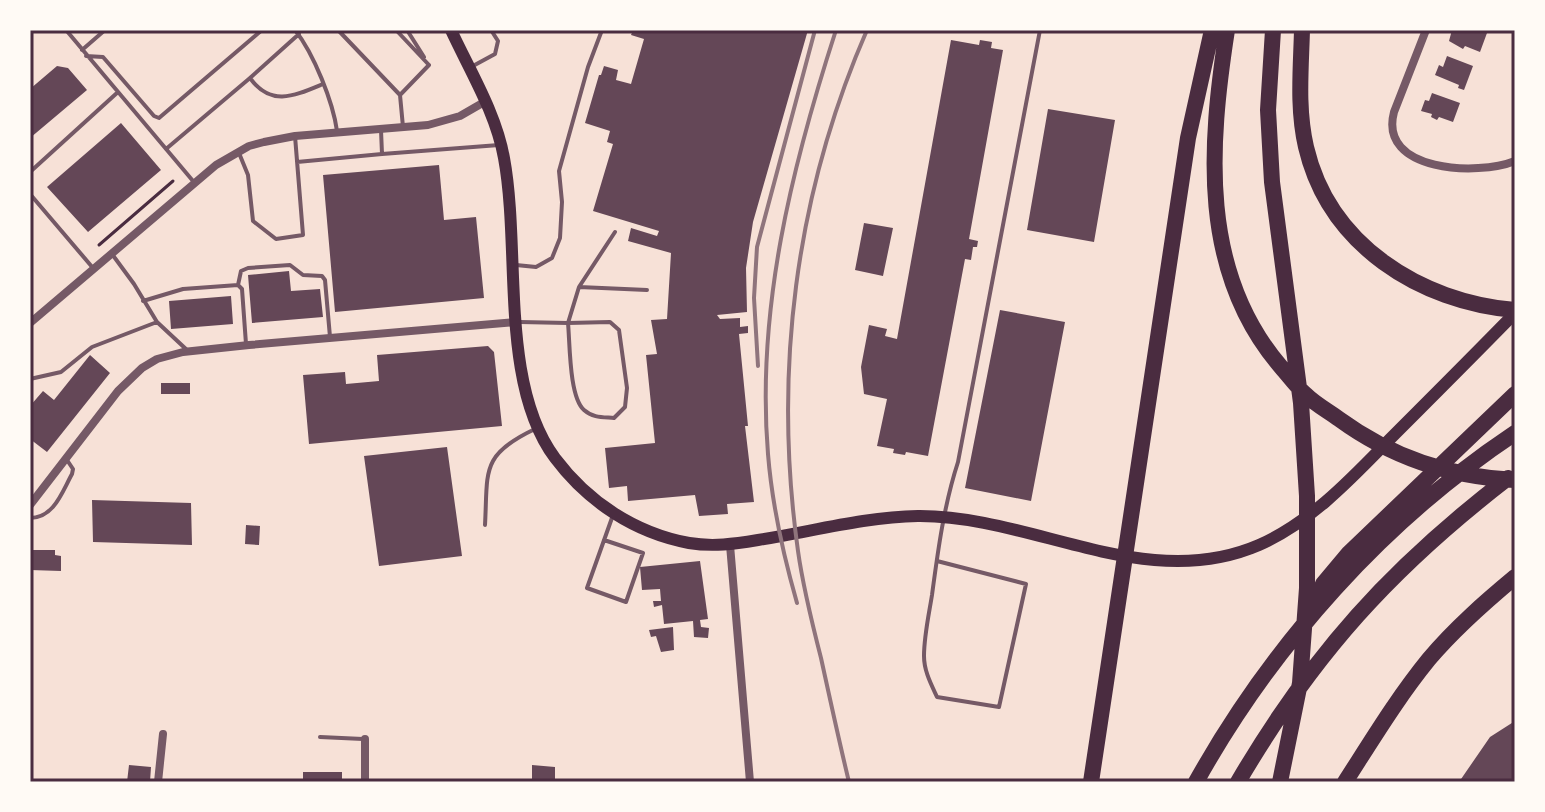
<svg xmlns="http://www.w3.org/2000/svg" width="1545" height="812" viewBox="0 0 1545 812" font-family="'Noto Sans',sans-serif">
  <rect width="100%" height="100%" fill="#f7e1d7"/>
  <path fill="#644757" d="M633,30h175l-55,192 -7,46 1,44 -30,3 3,4 20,-1v9l8,-1v7l-9,1 9,92h-3l9,76 -27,2 1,10 -29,2 -4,-21 -67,6 -1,-15 -18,2 -4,-40 50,-5 -9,-88 11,-1 -6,-34 16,-1 4,-66 -43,-12 3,-13 26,8 2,-5 -66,-20 20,-67 -6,-2 3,-11 -25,-8 14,-48h2l3,-9 14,4 -2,10 15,4 13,-45 -13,-4z
    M1452,30h27l8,3 -7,19 -15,-6 -2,3 -14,-8z
    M951,40l28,5 1,-5 12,2 -1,6 12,2 -34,189 9,2 -1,6h-4l-2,13 -6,-1 -37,197 -22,-4 -1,3 -12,-2 1,-4 -17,-3 10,-47 -23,-5 -3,-27 8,-42 18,4 -2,7 12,3z
    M1447,56l26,10 -9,24 -6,-2 1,-3 -24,-10 4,-10 4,2z
    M57,66l11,2 19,22 -57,48v-49z
    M1432,93l28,10 -7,19 -14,-5 -2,3 -6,-3 1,-3 -11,-3 4,-11 4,1z
    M1048,109l67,11 -21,122 -67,-12z
    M121,123l40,47 -73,62 -41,-45z
    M439,165l5,55 32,-3 8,81 -149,14 -12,-137z
    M864,223l29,5 -10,48 -28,-6z
    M289,271l2,20 29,-2 3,28 -71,6 -4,-48z
    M231,296l2,28 -62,5 -2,-28z
    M1000,310l65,12 -34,179 -66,-13z
    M488,346l6,6 8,74 -193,18 -6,-69 42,-3 1,12 33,-3 -2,-26z
    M90,355l20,18 -63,79 -17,-13v-33l13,-15 11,9z
    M161,383h29v11h-29z
    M447,447l15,109 -83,10 -15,-110z
    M92,500l99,3 1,42 -99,-3z
    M246,525l14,1 -1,19 -14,-1z
    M30,550h25v5l6,1v15l-31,-1z
    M700,561l8,58 -8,1 1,7 8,1 -1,10 -14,-1 -1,-16 -29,3 -2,-19 -8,2 -1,-6h8l-1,-12 -18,1 -2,-23z
    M673,627l1,23 -13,2 -5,-16 -5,1 -2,-7z
    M1515,721v61h-56l31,-45z
    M129,765l22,2 -1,15h-23z
    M532,765l23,2v15h-23z
    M303,772h39v10h-39z"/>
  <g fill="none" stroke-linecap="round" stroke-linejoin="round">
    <path stroke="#4a2c40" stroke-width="3" d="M99,245l74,-64"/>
    <path stroke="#755966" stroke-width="4" d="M66,30l127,151
      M295,30c19,24 38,72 42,101
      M338,30l62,65
      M396,30l33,35
      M407,30l17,27
      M299,34l-49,44c21,29 44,18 73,6
      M82,50l23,-20
      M86,56l17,1 51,59 5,2 103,-88
      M471,67l24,-13 3,-13 -7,-11
      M403,127l-3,-32 29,-30
      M166,149l84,-71
      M239,153l9,22 5,46 23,18 27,-4 -8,-99
      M382,154l117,-9
      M297,162l85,-8 -1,-24
      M30,172l88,-80
      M30,194l63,74
      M112,254l22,30 23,38 30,28
      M516,265l20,2 16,-9 8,-20 2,-36 -3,-31 29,-104 14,-37
      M238,285l3,-14 7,-3 42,-3 13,10 19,1 3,4 5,57
      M579,287l36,-55
      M143,301l40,-12 55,-4 4,4 4,55
      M520,322l48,1 11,-36 68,3
      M610,322l9,8 8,58 -2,19 -11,11c-11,-1 -21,0 -30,-8 -15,-13 -14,-67 -16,-87z
      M30,379l31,-7 31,-25 65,-25
      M30,518c24,0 32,-26 42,-44l1,-5 -6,-9
      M485,525c3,-54 -5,-70 50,-96
      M604,540l39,13 -17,49 -39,-14 26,-73
      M937,561l89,23 -27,123 -62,-10c-6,-13 -13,-26 -13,-41 0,-20 5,-42 8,-61 6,-45 12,-90 26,-133l82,-432
      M320,737l43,2"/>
    <path stroke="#755966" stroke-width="8" d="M1426,30l-32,82c-16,60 84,64 121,49
      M30,323l186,-158 33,-19 15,-4 31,-6 133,-11 32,-9 26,-15
      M30,505l88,-114 24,-23 15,-9 26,-7 66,-7 268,-23
      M730,545l20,237
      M158,782l5,-48
      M365,782v-43"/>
    <path stroke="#4a2c40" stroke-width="12" d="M451,30c19,41 45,83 53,128 17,92 -5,225 51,300 33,44 80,75 134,85 24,4 45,1 69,-3 52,-8 106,-23 160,-24 114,-1 228,78 341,29 52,-23 92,-66 131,-106 42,-42 84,-84 125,-126"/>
    <path stroke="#4a2c40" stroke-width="16" d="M1227,30c-18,116 -28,242 54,337 8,9 15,19 24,27 10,10 23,17 34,25 52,38 112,58 176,61
      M1273,30l-5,80 4,72 29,221 6,93v92l-7,95 -20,99
      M1302,30c-1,39 -5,78 4,117 23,98 114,155 209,163
      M1312,610l11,-26 26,-31 166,-159
      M1091,782l97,-644 24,-108
      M1196,782c77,-138 187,-261 319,-349
      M1238,782c75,-128 153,-214 270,-304
      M1345,782c27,-42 53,-85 84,-123 26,-31 56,-57 86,-82"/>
    <path stroke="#8f747c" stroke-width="4" d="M758,366l-4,-68 3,-51 58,-217
      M797,603c-14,-49 -25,-99 -29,-149 -12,-145 24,-288 68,-424
      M849,782c-10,-41 -19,-83 -28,-124 -9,-35 -18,-71 -23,-107 -25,-178 -3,-356 69,-521"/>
  </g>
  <rect width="1545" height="812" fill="none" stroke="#fffaf5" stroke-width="64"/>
  <rect x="32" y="32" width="1481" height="748" fill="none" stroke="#4a2c40" stroke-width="3"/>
</svg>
